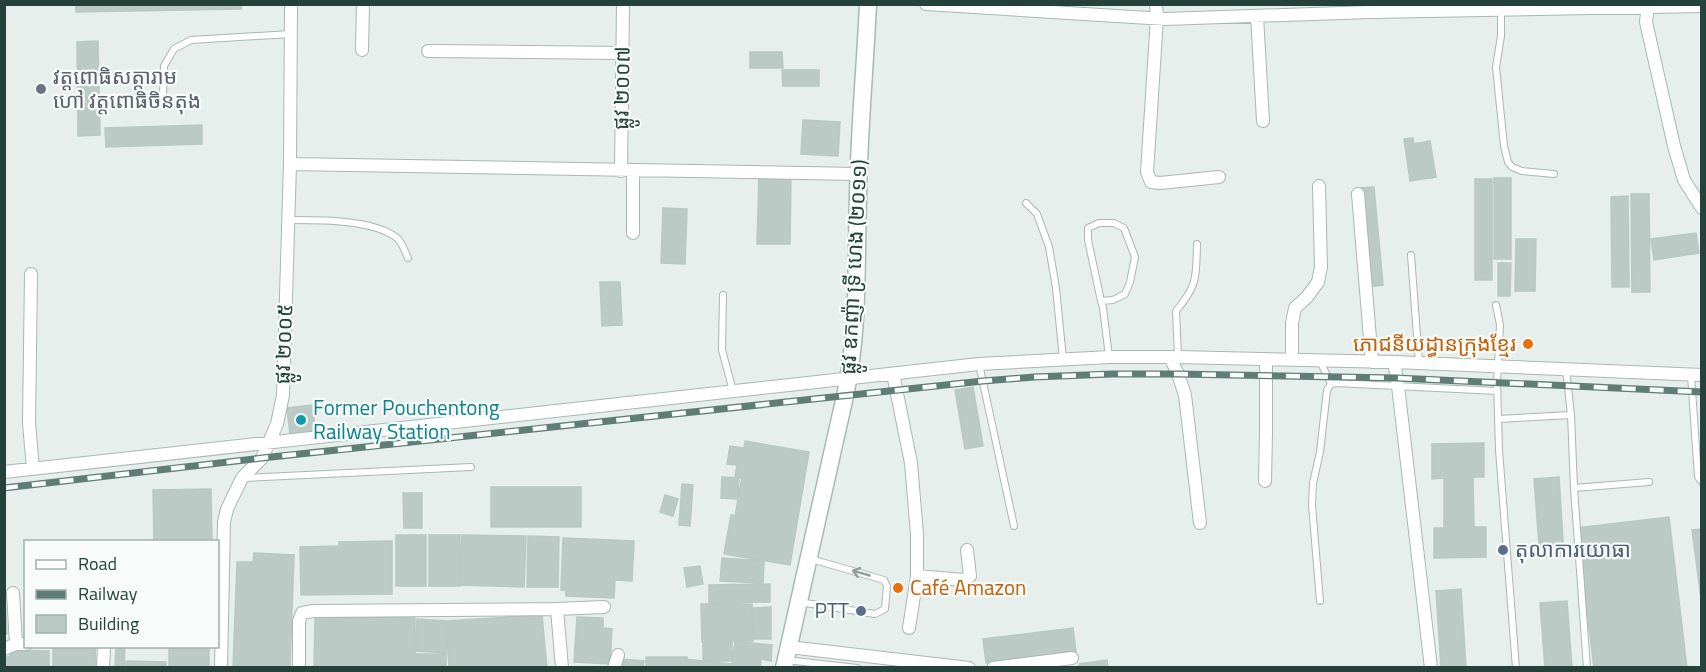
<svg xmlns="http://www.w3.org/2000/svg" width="1706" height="672" viewBox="0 0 1706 672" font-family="'Titillium Web','Noto Sans Khmer',sans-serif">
  <rect width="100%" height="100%" fill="#e6efeb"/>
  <path fill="#bbcac4" stroke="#b8c9c2" stroke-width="1.5" d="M76,4h165v5l-165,3z
    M98,41l2,94 -22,1 -1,-94z
    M750,52h32l1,16h-33z
    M782,70h37v16h-36z
    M803,120l37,2 -2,34 -37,-2z
    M202,125v19l-96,3 -1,-19z
    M1413,138l1,6 16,-3 6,36 -26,4 -6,-42z
    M759,173l32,1 -1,70h-33z
    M1494,178h17v81h-17z
    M1475,179h17v101h-17z
    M1374,187l9,98 -15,2 -9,-99z
    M1631,194h18l1,98h-18z
    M1628,196l1,91h-17l-1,-90z
    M663,208l24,1 -2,55 -24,-1z
    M1696,233l3,20 -45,7 -3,-21z
    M1516,239h20l-1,52h-20z
    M1498,263h13l-1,33h-12z
    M600,282h20l2,43 -20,1z
    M973,387l10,59 -18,3 -10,-59z
    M312,405l4,28 -26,2 -3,-27z
    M745,441l64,11 -19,113 -66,-11 7,-39 4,1 7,-38 -7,-1 2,-12 -10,-1 3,-18 14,2z
    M1484,443v34h-11l1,50h12v30l-52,1v-30h10v-50l-12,1v-35z
    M722,477l17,1 -1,21 -17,-1z
    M1559,477l5,79 -24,2 -6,-79z
    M682,484l11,1 -3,41 -11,-1z
    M491,487h90v40h-90z
    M211,489l1,53h-58l-1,-52z
    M403,493h19v35h-18z
    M665,495l13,4 -5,17 -13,-4z
    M1669,517l18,151h-93l-17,-140z
    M1702,529v77l-10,-76z
    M396,535h30v51h-30z
    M429,535h31v51h-31z
    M462,535l64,1 -2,51 -64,-2z
    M528,536l31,1 -1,50h-31z
    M563,538l71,3 -2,40 -17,-1 -1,18 -48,-2v-6h-5z
    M392,541v53l-91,1 -1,-48 39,-1v-4z
    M254,553l40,2 -4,113h-57l4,-106h16z
    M722,558l42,3 -1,22 -43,-2z
    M700,566l3,18 -16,3 -3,-19z
    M4,580l3,54h-3z
    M770,584v18l-61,1v-18z
    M1461,589l5,79h-25l-5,-77z
    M1567,601l5,67h-27l-5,-65z
    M701,604h51l1,37 -51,1z
    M771,607v32h-17l-1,-31z
    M542,615l5,53h-98l-3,-47z
    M315,617l100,1v36h31v14h-132z
    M577,617l26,1v10l9,1 -2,35 -36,-2z
    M417,619l30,2 -1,32 -30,-2z
    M1073,628l3,24 -90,11 -3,-24z
    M735,641l37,4 -1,16 -10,-2 -1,9h-75v-9l47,5z
    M703,643h29v18h-29z
    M169,646h40v22h-40z
    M53,647h42l1,21h-43z
    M116,647l9,1 -1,20h-9z
    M10,650l39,1v17h-45v-11h6z
    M646,657h41v11h-41z
    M620,659l24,2 -1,7h-23z
    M1107,660l1,8h-29v-4z
    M126,661l40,1v6h-40z"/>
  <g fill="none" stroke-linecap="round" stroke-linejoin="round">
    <g stroke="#a8b8b2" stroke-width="8">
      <path id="lane" d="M1501,10v26l-5,31 8,79 4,16 4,5 10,4 32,3
        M163,96l1,-30 10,-17 17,-9 100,-6
        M1026,203l11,11 12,33 7,41 7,71
        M288,220c29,0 86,-1 109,18 5,4 8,14 11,20
        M1411,255l8,108
        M723,295l-1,55 11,41
        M1101,301l12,-1 12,-6 5,-12 5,-25 -11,-29 -10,-5h-15l-11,5v12l13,61 2,7 6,49
        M1496,305l4,20 -3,58 2,67 17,218
        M1178,357l-2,-46c22,-26 20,-34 21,-67
        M1320,361l11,23
        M979,364l35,162
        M1566,369l5,46 3,73 75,-6
        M1691,375l7,102 4,5
        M1498,419l73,-4
        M244,478l227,-11
        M1574,488l13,180
        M1320,601l-8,-96 1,-22 7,-31 7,-62 4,-6 5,-1 161,8
        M799,602l76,12 10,-5 2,-23 -3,-6 -73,-21
        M786,660l71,8"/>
    </g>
    <g stroke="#a8b8b2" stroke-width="14">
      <path id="street" d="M926,4l239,15 205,-7 332,-6
        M1156,4l1,14 -10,154 4,10 9,1 59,-6
        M1648,4l-2,18 28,124 10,34 18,28
        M1257,16l6,105
        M362,50l1,-46
        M428,51l194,2
        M290,164l568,10
        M621,171l2,-167
        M1358,194l14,168
        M633,233v-62
        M31,274l-2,149 4,46
        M1170,357l8,17 7,21 15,128
        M1292,359v-36l3,-15 12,-11 11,-15 3,-15 -2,-81
        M1394,362l4,24 33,282
        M893,374l18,89 6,71v42l-8,52
        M4,472l975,-108 131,-7h68l216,5 308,13
        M1265,481l1,-48v-74
        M917,576l47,4 6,-4 -3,-26
        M13,593l3,51
        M557,609l5,59
        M789,647l180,21
        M4,649l12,-5h10
        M103,668l1,-22
        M221,668l3,-146 3,-13 15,-31 20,-20 15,-34 6,-29 7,-231 1,-160
        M299,668v-47l3,-8 11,-2 244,-2 47,-2
        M614,668l4,-13
        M993,668l79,-10"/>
    </g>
    <g stroke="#a4bbb3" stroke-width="19">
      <path id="secondary" d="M784,668l61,-272c14,-65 11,-133 13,-200 1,-64 7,-128 10,-192"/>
    </g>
    <use href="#lane" stroke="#fff" stroke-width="6"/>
    <use href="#street" stroke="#fff" stroke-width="12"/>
    <use href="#secondary" stroke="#fff" stroke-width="16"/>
    <g stroke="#5f7d75" stroke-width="7">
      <path id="rail" d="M4,488l258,-30 721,-77 51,-4 78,-3h66l218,4 306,14"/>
    </g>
    <use href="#rail" stroke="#f7fbf9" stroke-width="4.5" stroke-dasharray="14" stroke-linecap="butt"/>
  </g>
  <defs><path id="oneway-shaft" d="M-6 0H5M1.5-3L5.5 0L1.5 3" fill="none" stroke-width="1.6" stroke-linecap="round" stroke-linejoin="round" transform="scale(1.5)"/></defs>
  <use stroke="#92a09c" href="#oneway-shaft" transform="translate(861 573) rotate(-164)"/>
  <circle fill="#6b7280" stroke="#f7fbf9" stroke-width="2" cx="41" cy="89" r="6"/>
  <g fill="#e8710a" stroke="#f7fbf9" stroke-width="2">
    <circle cx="1528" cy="344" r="6"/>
    <circle cx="898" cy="588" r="6"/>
  </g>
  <circle fill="#0f9aa8" stroke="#f7fbf9" stroke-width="2" cx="301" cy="420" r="6"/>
  <g fill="#5c6f8a" stroke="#f7fbf9" stroke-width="2">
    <circle cx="1503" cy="550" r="6"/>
    <circle cx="861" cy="611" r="6"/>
  </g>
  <g text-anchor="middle" stroke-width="4.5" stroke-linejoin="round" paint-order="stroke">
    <g font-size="21" fill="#5b616d" stroke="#f7fbf9" text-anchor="start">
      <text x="53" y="84">វត្តពោធិសត្តារាម<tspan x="53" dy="24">ហៅ វត្តពោធិចិនតុង</tspan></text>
    </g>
    <g font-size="21" fill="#24423a" stroke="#f7fbf9">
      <text transform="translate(622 88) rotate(-89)" y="7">ផ្លូវ ២០០៧</text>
      <text transform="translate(854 267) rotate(-87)" y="7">ផ្លូវ ឧកញ៉ា ទ្រី ហេង (២០១១)</text>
      <text transform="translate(284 344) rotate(-88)" y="7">ផ្លូវ ២០០៥</text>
    </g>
    <g font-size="21" fill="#c56008" stroke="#f7fbf9" text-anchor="end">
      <text x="1516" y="351">ភោជនីយដ្ធានក្រុងខ្មែរ</text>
      <text x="910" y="595" text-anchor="start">Café Amazon</text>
    </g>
    <g font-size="21" fill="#0d838f" stroke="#f7fbf9" text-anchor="start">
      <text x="313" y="415">Former Pouchentong<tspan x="313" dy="24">Railway Station</tspan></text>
    </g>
    <g font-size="21" fill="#4e5e75" stroke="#f7fbf9" text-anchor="start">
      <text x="1515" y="557">តុលាការយោធា</text>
      <text x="849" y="618" text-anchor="end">PTT</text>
    </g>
  </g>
  <rect width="1706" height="672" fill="none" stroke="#24423a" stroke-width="12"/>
  <rect x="24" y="540" width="195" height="108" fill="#f7fbf9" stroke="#a3b1ad" stroke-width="1.5"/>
  <rect x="36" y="560" width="30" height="9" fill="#ffffff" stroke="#a3b1ad" stroke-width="1.5"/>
  <text x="78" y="570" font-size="18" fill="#24423a">Road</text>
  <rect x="36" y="590" width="30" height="9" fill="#5f7d75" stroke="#a3b1ad" stroke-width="1.5"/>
  <text x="78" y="600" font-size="18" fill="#24423a">Railway</text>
  <rect x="36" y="615" width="30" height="18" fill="#bbcac4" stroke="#a3b1ad" stroke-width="1.5"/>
  <text x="78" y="630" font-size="18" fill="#24423a">Building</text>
</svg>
